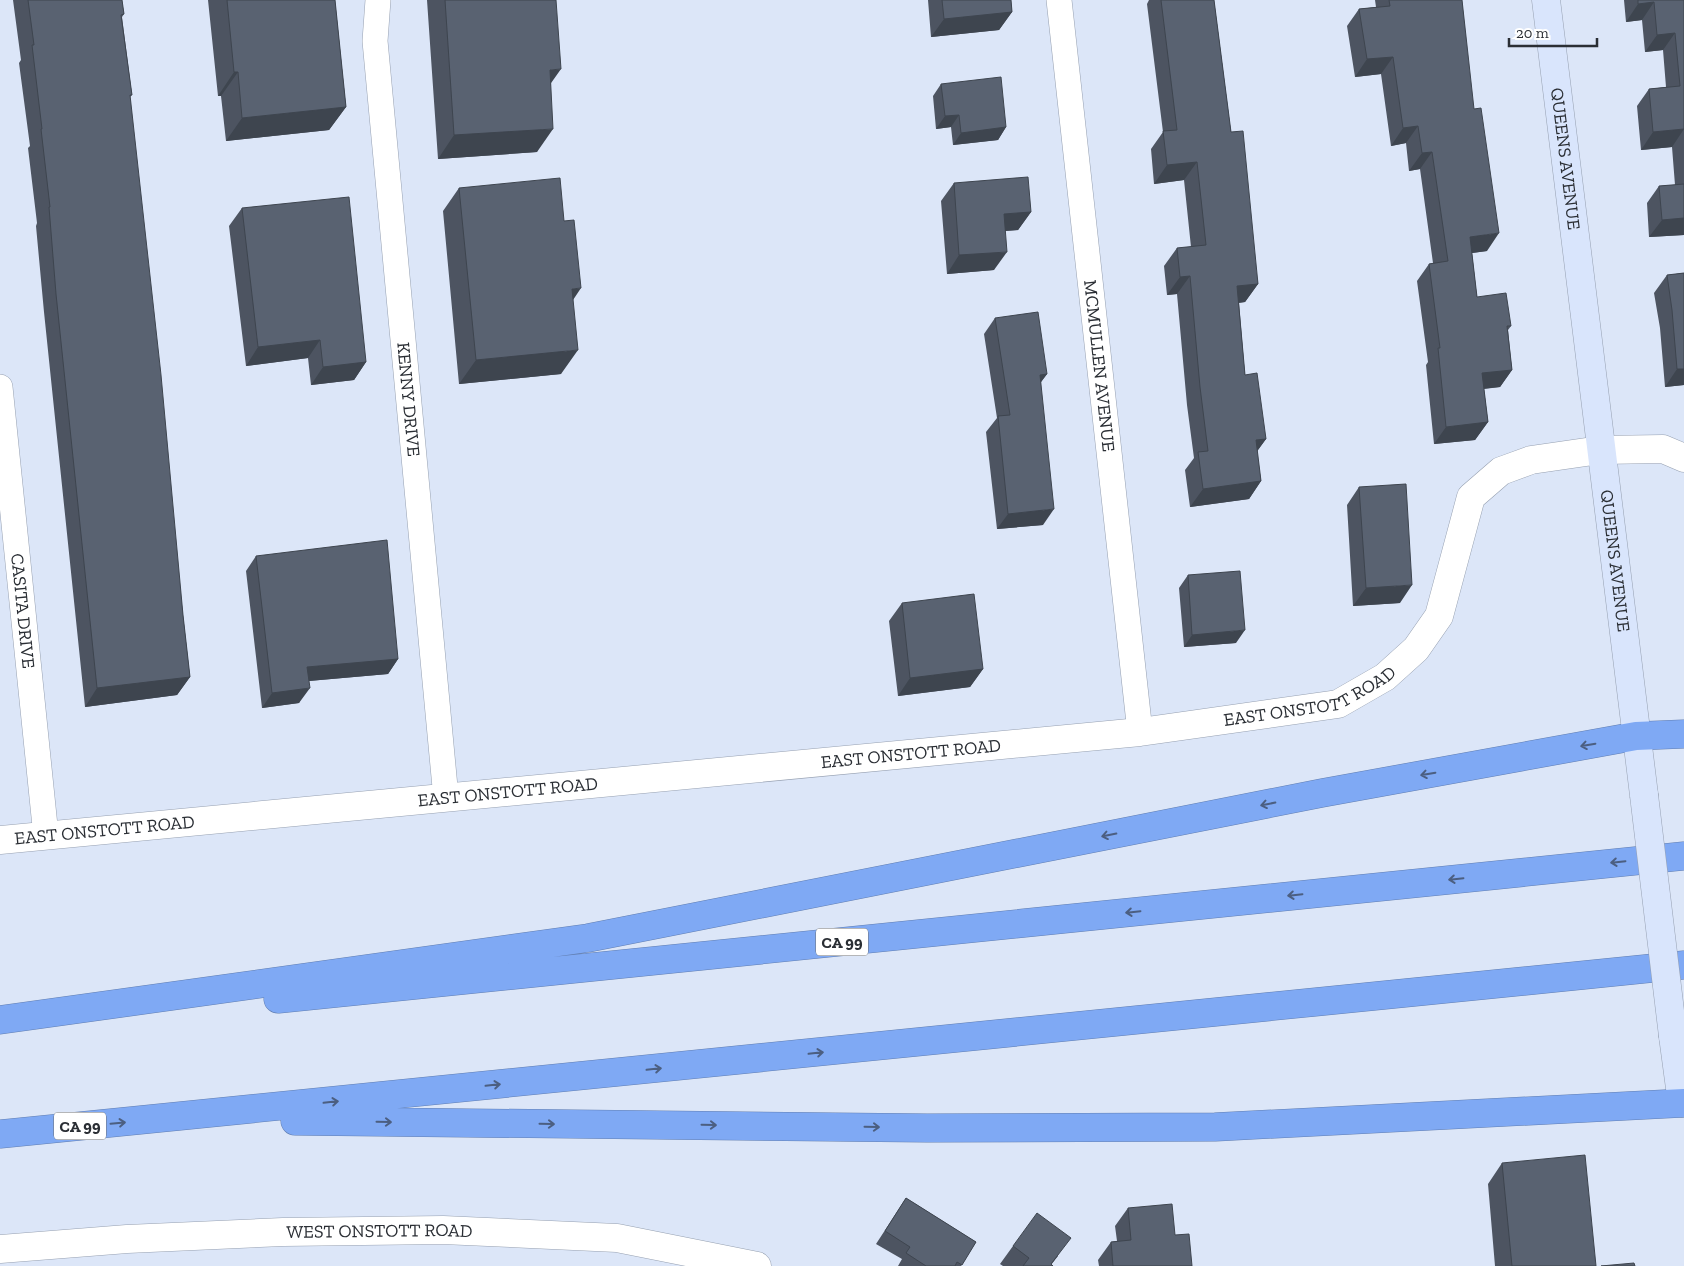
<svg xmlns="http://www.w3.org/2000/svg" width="1684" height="1266" viewBox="0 0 1684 1266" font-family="'Zilla Slab',serif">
  <rect width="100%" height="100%" fill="#dce6f8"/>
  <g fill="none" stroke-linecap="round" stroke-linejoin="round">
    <g stroke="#96a0b1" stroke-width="26">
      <g id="minor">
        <path id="s1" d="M378,0l-3,41 71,757"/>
        <path id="s2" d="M1059,0l81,732"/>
        <path id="s3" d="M0,387l46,449"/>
      </g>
    </g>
    <g stroke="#96a0b1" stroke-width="29">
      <g id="tertiary">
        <path id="s4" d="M0,840l1140,-108 198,-28 47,-27 31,-28 23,-33 32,-119 30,-26 30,-11 69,-10 63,-1 21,9"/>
        <path id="s5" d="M0,1249l127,-10 156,-7 160,-2 174,8 140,28"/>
      </g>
    </g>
    <g stroke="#96a0b1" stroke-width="29">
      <g id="secondary">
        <path id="s6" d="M1546,0l98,795"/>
        <path d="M1673,1036l9,67"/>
      </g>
    </g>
    <g stroke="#617eb1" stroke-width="29">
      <path id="motorway" d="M278,999l1406,-143
        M0,1020l588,-82 734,-145 314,-57 48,-2
        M295,1121l632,7 288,-1 469,-24
        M0,1134l1684,-169"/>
    </g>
    <use href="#minor" stroke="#fff" stroke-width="25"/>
    <use href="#tertiary" stroke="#fff" stroke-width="28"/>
    <use href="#secondary" stroke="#d9e5fc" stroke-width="28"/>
    <use href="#motorway" stroke="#7fa9f4" stroke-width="28"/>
    <g stroke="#96a0b1" stroke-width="29" stroke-linecap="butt">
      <path id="secondary-bridge" d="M1644,795l29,241"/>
    </g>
    <use href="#secondary-bridge" stroke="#d9e5fc" stroke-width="28"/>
  </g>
  <path fill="#4d5461" d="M13,0h109l2,14 -2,3 10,78 -2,2 53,518 7,62 -13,18 -92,12 -41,-395 -8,-86 1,-3 -9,-75 2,-2 -11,-83 2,-3z
    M208,0h127l11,107 -17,23 -103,11 -5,-45h-3z
    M427,0h121l3,84 -14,68 -99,7z
    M928,0h83l1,12 -13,18 -68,7z
    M1149,0h65l17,132 27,152 -13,18 -6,1 6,72 21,64 -9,12 4,30 -12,18 -59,8 -5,-37 9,-12 -7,-53 -10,-111 -10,1 -3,-29 13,-18 14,-1 -7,-67 -30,4 -3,-35 12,-17 -16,-128z
    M1375,0h87l25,251 -15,2 5,44 34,29 -3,4 4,40 -12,17 -16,2 4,33 -13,18 -41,4 -8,-79 2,-3 -11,-81 12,-17 4,-1 -13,-94 -11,2 -3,-28 -15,3 -10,-72 -26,3 -8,-51 12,-17 17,-2z
    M1624,0h60v235l-35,2 -2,-34 12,-17 16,-1 -3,-38 -31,3 -4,-44 12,-17 17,-2 -3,-37 -18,2 -3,-32 -16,2z
    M941,84l65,43 -8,13 -45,5 -2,-18 -15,2 -3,-33z
    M954,183l77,29 -13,18 -13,1 -11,39 -47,4 -6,-73z
    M459,188l105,33 9,79 -12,74 -102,10 -16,-173z
    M242,208l124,154 -12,18 -43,5 -3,-27 -62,8 -17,-140z
    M1684,273v112l-19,2 -5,-59 -6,-35 13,-18z
    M995,318l52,56 -6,8 2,143 -46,4 -11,-97 11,-14 -13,-84z
    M1359,487l41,116 -47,3 -6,-101z
    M256,556l142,103 -10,15 -79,7 -10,22 -37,5 -16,-137z
    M1188,575l48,68 -52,4 -5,-59z
    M902,603l81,66 -13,18 -72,9 -9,-75z
    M1502,1163l94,103h-101l-7,-82z
    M906,1198l70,44 -15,24h-63l4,-7 -26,-15z
    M1128,1208l47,27 17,31h-93l-1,-6 13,-18 6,-1 -2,-15z
    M1013,1246l45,10 -7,9 2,1h-50l-3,-2z"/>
  <path fill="#3e454f" d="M1654,2l-12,18 -16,2 12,-18z
    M1012,12l-13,18 -68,7 13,-18z
    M1675,33l-12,17 -18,2 12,-17z
    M1393,57l-12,17 -26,3 12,-18z
    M561,69l-17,24 6,-23z
    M234,72h4l-17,24h-3z
    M346,107l-17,23 -103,11 16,-23z
    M959,115l-8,12 -15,2 9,-13z
    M1418,126l-12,17 -15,3 12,-18z
    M1006,127l-8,13 -45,5 8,-12z
    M553,129l-16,23 -99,7 16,-24z
    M1684,129l-12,18 -31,3 12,-18z
    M1432,152l-12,17 -11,2 13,-18z
    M1197,162l-13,18 -30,4 13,-19z
    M1031,212l-13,18 -27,2 13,-18z
    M1684,218v17l-35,2 13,-17z
    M1499,233l-12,18 -30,4 13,-18z
    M1007,252l-13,18 -47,4 12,-19z
    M1190,276l-13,18 -10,1 13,-18z
    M1258,284l-13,18 -20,2 12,-18z
    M581,288l-16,24 7,-23z
    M320,340l-12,18 -62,8 12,-19z
    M578,350l-17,24 -102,10 17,-24z
    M366,362l-12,18 -43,5 12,-18z
    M1677,369h7v16l-19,2z
    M1512,370l-12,17 -30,3 12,-17z
    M1047,374l-12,16 5,-15z
    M1488,422l-13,18 -41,4 12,-17z
    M1266,439l-13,18 3,-17z
    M1261,481l-12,18 -59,8 13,-18z
    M1054,509l-11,16 -46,4 11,-15z
    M1412,585l-12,18 -47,3 13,-18z
    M1245,630l-9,13 -52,4 8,-12z
    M398,659l-10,15 -91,8 10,-15z
    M983,669l-13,18 -72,9 12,-18z
    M190,677l-13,18 -92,12 12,-19z
    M310,688l-11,15 -37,5 10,-15z"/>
  <path fill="#596271" stroke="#3e454f" d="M28,0h94l2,14 -3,1 11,80h-2l31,280 22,240 7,62 -93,11 -41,-394 -7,-87h1l-9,-78h1l-10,-84h2z
    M227,0h108l11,107 -104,11 -4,-46h-4z
    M445,0h111l5,69 -11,1 3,59 -99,6z
    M942,0h69l1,12 -68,7z
    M1161,0h53l17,132 12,-1 15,153 -21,2 8,89 12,-2 9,66 -10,1 5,41 -58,8 -5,-37 10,-1 -8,-64 -10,-111 -10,1 -3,-29 29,-3 -9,-83 -30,3 -4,-34 14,-1z
    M1389,0h73l12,109 7,-1 18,125 -29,4 7,60 29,-4 5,33h-4l5,44 -30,3 6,49 -42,5 -8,-79h2l-11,-84 19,-3 -16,-109 -10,1 -4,-27 -15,2 -10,-71 -26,2 -8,-50 31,-3z
    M1638,0h46v129l-31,3 -4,-43 31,-3 -5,-53 -18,2 -3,-33 -16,2z
    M1001,77l5,50 -45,6 -2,-18 -14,1 -4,-32z
    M1028,177l3,35 -27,2 3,38 -48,3 -5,-72z
    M560,178l4,43 10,-1 7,68 -9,1 6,61 -102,10 -17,-172z
    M1684,184v34l-22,2 -3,-34z
    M349,197l17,165 -43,5 -3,-27 -62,7 -16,-139z
    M1684,273v96h-7l-5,-59 -5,-35z
    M1038,312l9,62 -7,1 14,134 -46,5 -10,-98 12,-1 -15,-97z
    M1406,484l6,101 -46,3 -7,-101z
    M387,540l11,119 -91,8 3,21 -38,5 -16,-137z
    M1240,571l5,59 -53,5 -4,-60z
    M974,594l9,75 -73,9 -8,-75z
    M1585,1155l11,111h-84l-10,-103z
    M906,1198l70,44 -14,23 -5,-3 -2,4h-29l-20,-13 4,-6 -25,-16z
    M1172,1204l3,31 14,-1 3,32h-79l-2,-24 20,-2 -3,-32z
    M1037,1213l34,25 -20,26 2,2h-30l6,-8 -16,-12z
    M1634,1263l1,3h-34z"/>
  <defs><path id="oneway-shaft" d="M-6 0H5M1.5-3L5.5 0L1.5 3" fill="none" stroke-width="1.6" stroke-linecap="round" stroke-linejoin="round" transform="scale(1.25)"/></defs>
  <g stroke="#4c5f81">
    <use href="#oneway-shaft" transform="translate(1588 745) rotate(170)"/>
    <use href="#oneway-shaft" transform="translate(1428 774) rotate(170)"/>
    <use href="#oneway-shaft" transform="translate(1268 804) rotate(169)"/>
    <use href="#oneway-shaft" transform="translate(1109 835) rotate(169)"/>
    <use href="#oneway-shaft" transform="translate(1618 862) rotate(174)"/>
    <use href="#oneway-shaft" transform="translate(1456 879) rotate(174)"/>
    <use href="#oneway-shaft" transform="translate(1295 895) rotate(174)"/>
    <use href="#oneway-shaft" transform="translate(1133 912) rotate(174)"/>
    <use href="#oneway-shaft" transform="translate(816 1053) rotate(-6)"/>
    <use href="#oneway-shaft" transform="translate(654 1069) rotate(-6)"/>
    <use href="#oneway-shaft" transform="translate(493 1085) rotate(-6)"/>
    <use href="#oneway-shaft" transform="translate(331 1102) rotate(-6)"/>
    <use href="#oneway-shaft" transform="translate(384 1122) rotate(1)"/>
    <use href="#oneway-shaft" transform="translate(118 1123) rotate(-5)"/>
    <use href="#oneway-shaft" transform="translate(547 1124) rotate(1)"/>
    <use href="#oneway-shaft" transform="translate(709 1125) rotate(1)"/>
    <use href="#oneway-shaft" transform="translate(872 1127) rotate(1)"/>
  </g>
  <g text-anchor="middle" stroke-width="5" stroke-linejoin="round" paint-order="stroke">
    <g fill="#fff" stroke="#6a6d71" stroke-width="1">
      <rect x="816" y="928.5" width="52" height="27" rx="4"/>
      <rect x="54" y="1112.5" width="52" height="27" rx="4"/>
    </g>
    <g font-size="16" font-weight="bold" fill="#2a2e34">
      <text x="842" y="948">CA 99</text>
      <text x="80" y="1132">CA 99</text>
    </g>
    <g font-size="18" fill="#2a2e34" stroke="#fff">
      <text dy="6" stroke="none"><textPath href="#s6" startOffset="160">QUEENS AVENUE</textPath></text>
      <text dy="6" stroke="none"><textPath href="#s2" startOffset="368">MCMULLEN AVENUE</textPath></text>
      <text dy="6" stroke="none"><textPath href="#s1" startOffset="401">KENNY DRIVE</textPath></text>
      <text dy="6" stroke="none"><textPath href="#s6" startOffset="565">QUEENS AVENUE</textPath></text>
      <text dy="6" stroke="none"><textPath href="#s3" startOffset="225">CASITA DRIVE</textPath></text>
      <text dy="6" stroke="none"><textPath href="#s4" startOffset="1320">EAST ONSTOTT ROAD</textPath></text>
      <text dy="6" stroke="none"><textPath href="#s4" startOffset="915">EAST ONSTOTT ROAD</textPath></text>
      <text dy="6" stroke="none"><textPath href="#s4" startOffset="510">EAST ONSTOTT ROAD</textPath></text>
      <text dy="6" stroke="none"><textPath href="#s4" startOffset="105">EAST ONSTOTT ROAD</textPath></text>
      <text dy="6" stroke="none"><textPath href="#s5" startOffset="380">WEST ONSTOTT ROAD</textPath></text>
    </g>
  </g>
  <path d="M1509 38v8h88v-8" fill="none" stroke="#2a2e34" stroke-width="2.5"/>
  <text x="1516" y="38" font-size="15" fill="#2a2e34" stroke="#ffffff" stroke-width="4" paint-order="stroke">20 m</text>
</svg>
